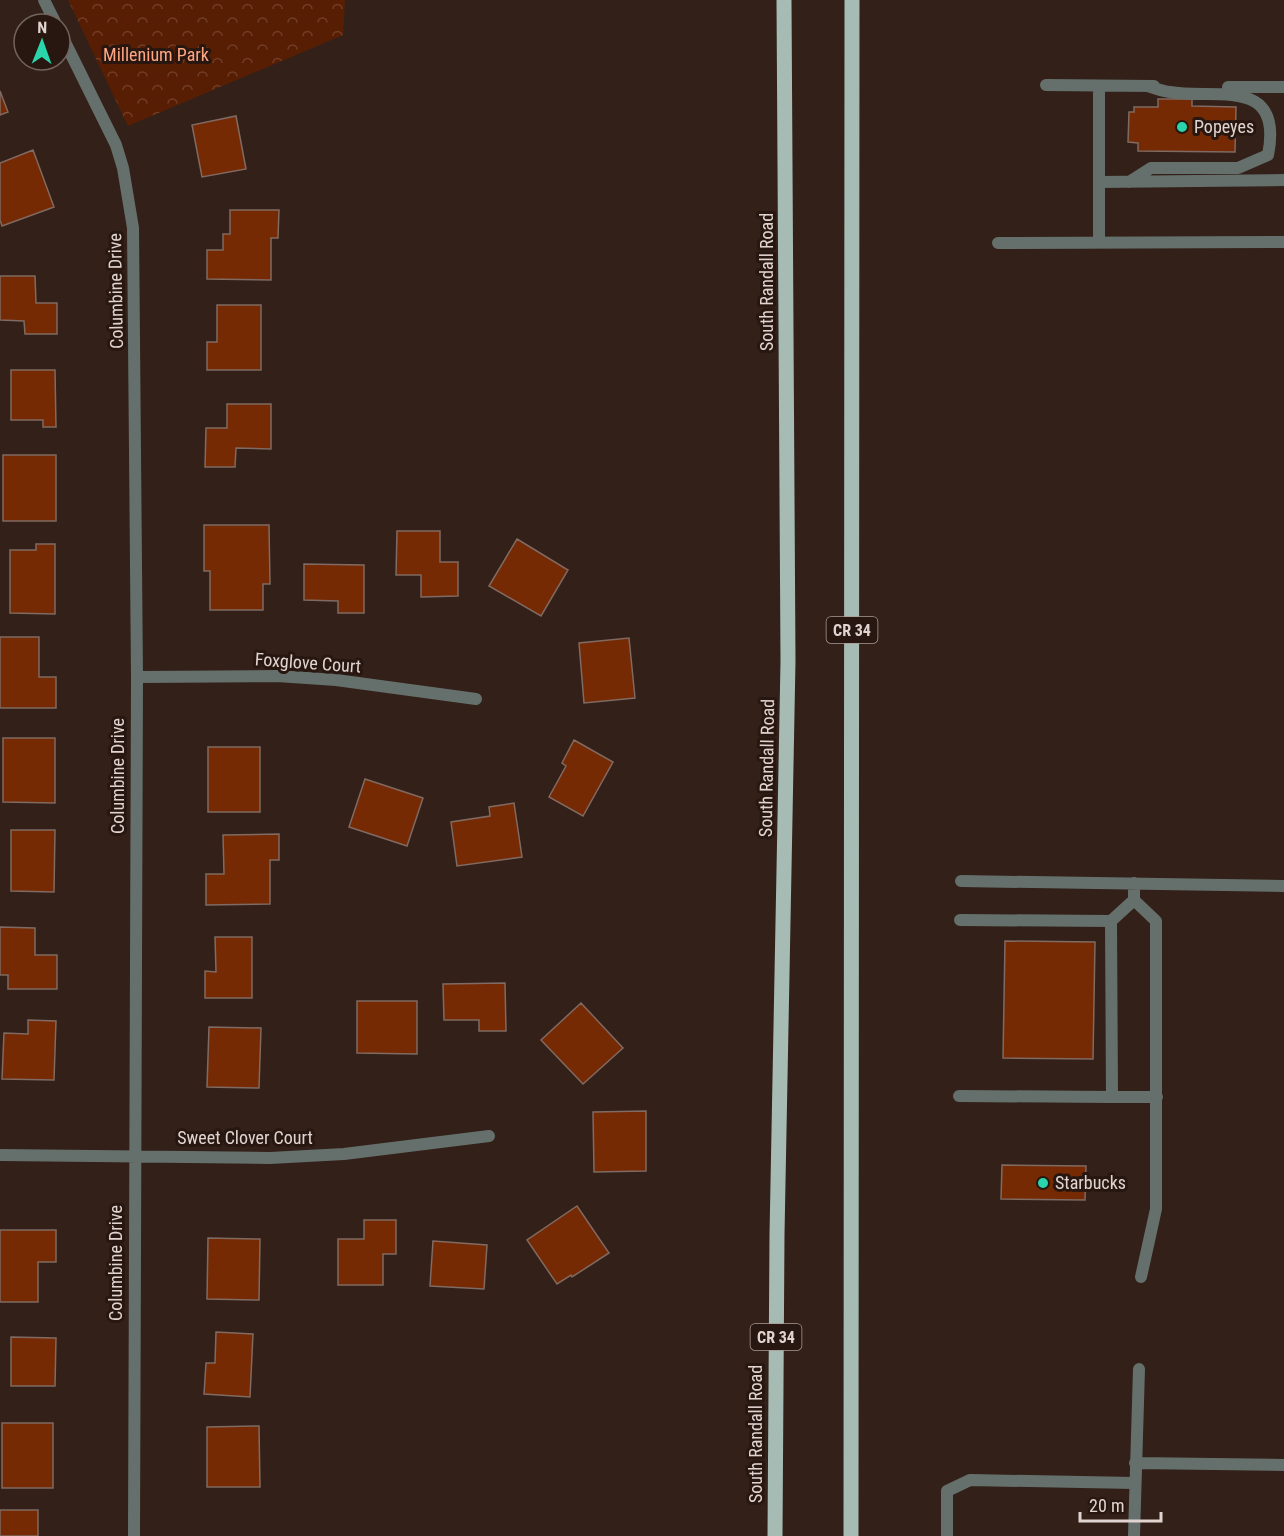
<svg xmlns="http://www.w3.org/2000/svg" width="1284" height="1536" viewBox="0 0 1284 1536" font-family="'Roboto Condensed',sans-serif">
  <defs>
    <pattern id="park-crowns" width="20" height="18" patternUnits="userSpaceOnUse" patternTransform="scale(1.5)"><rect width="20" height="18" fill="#581e03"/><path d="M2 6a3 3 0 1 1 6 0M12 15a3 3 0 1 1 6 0" fill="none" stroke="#703e27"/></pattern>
  </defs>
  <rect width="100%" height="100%" fill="#322019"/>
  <path fill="url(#park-crowns)" d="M68,0h277l-2,35 -215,91z"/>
  <path fill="#752a04" stroke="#806a62" stroke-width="1.5" d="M0,91l8,21 -8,3z
    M1158,99h34v7l44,1 -1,45 -97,-1v-8l-10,-1 1,-30h5v-5h24z
    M236,116l10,53 -44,8 -10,-52z
    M33,150l21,57 -52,19 -2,-6v-57z
    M230,210h49l-1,28h-7v42l-64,-1v-29h16v-16h7z
    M0,276h35l1,27h21v31h-32l-1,-13 -24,-1z
    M217,305h44v65h-54v-28h10z
    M11,370h44l1,57h-13v-7h-32z
    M227,404h44v45l-35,-1 -1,19h-30l1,-39h21z
    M3,455h53v66h-53z
    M204,525h65l1,59h-7v26h-53v-39h-6z
    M397,531h43v31h18v34l-37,1v-22h-25z
    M517,539l51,31 -27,46 -52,-30z
    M36,544h19v70l-45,-1v-63h26z
    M304,564l60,1v48h-26v-12l-34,-1z
    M0,637h39v40h17v31h-56z
    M629,638l6,60 -51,5 -5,-60z
    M3,738h52v65l-52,-1z
    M574,740l39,22 -30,54 -34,-19 17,-31 -4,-3z
    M208,747h52v65h-52z
    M365,779l58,19 -16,48 -58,-19z
    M514,803l8,54 -65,9 -6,-44 39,-6 -1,-9z
    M11,830h44l-1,62 -43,-1z
    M279,834v26h-9v44l-64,1v-31h18l-1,-39z
    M0,927l35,1v27h22v34h-49v-14h-8z
    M215,937h37v61h-47v-27l11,1z
    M1005,941l90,1 -2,117 -90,-1z
    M505,983l1,48h-27v-11h-35l-1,-36z
    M357,1001h60v53l-60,-1z
    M581,1003l42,45 -40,36 -42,-44z
    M28,1020l28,1 -2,59 -52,-1 2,-46 24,1z
    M209,1027l52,1 -2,60 -52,-1z
    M646,1111v60l-52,1 -1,-60z
    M1002,1165l84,1 -1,34 -84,-1z
    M577,1206l32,47 -37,24 -1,-2 -14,9 -30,-44z
    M364,1220h32v34h-13v31h-45v-46h26z
    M0,1230h56v32h-18v40h-38z
    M208,1238l52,1 -1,61 -52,-1z
    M433,1241l54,4 -3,44 -54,-3z
    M216,1332l37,2 -3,63 -46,-3 2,-31h9z
    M11,1337l45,1 -1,48h-44z
    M2,1423h51v65h-51z
    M259,1426l1,61h-53v-60z
    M0,1510h38v26h-38z"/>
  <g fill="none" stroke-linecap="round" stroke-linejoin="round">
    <path stroke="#65706c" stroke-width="12" d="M1046,85l108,1
      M1099,86v156
      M1228,87h56
      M1099,182l185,-2
      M1129,182l22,-14h87l30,-13c16,-80 -55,-55 -98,-63 -8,-1 -15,-4 -23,-6
      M998,243l286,-1
      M961,881l323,5
      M1134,883v17l22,21v288l-15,68
      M1134,900l-23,21 1,176h45
      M960,920l151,1
      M959,1096l153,1
      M1135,1463l149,2
      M947,1536v-45l23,-11 164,3
      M1134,1536l5,-167"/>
    <path stroke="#65706c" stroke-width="12" d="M44,0l12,24
      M60,32l56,113 7,23 10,60 4,449 -3,859
      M137,677l140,-1 59,4 140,19
      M0,1155l270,3 74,-4 145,-18"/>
    <path stroke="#a5bbb3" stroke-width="15" d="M775,1536l2,-301 11,-574 -4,-661
      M851,1536l1,-1536"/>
  </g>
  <g fill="#2ad5ac" stroke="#281710" stroke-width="2">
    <circle cx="1182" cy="127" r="6"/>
    <circle cx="1043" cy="1183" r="6"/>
  </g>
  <g text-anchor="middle" stroke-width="6" stroke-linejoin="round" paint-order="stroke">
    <g fill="#281710" stroke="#aa9b96" stroke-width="1.5">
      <rect x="826.5" y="617" width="51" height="26" rx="4.5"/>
      <rect x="750.5" y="1324" width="51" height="26" rx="4.5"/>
    </g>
    <g font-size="16" font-weight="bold" fill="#e1d4d0">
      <text x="852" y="636">CR 34</text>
      <text x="776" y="1343">CR 34</text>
    </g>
    <g font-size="18" fill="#ffa683" stroke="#281710">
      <text x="156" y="61">Millenium Park</text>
    </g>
    <g font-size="18" fill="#e1d4d0" stroke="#281710" text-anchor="start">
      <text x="1194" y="133">Popeyes</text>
      <text x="1055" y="1189">Starbucks</text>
    </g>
    <g font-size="18" fill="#e1d4d0" stroke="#281710">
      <text transform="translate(767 282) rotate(-90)" y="6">South Randall Road</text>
      <text transform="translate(116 291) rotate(-91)" y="6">Columbine Drive</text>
      <text transform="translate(308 663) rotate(4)" y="6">Foxglove Court</text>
      <text transform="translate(767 768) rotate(-89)" y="6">South Randall Road</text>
      <text transform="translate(118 776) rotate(-90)" y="6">Columbine Drive</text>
      <text x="245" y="1144">Sweet Clover Court</text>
      <text transform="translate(116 1263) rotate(-90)" y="6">Columbine Drive</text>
      <text transform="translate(756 1434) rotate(-90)" y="6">South Randall Road</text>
    </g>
  </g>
  <g transform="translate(42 42) rotate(1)"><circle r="28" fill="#281710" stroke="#72635d" stroke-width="1.5"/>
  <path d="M0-4.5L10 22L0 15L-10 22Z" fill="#2ad5ac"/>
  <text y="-9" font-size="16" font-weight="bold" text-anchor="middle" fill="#e1d4d0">N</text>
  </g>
  <path d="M1080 1512v9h81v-9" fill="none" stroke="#e1d4d0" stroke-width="3"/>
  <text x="1089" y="1512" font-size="18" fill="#e1d4d0" stroke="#281710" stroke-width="4.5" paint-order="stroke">20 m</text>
</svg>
